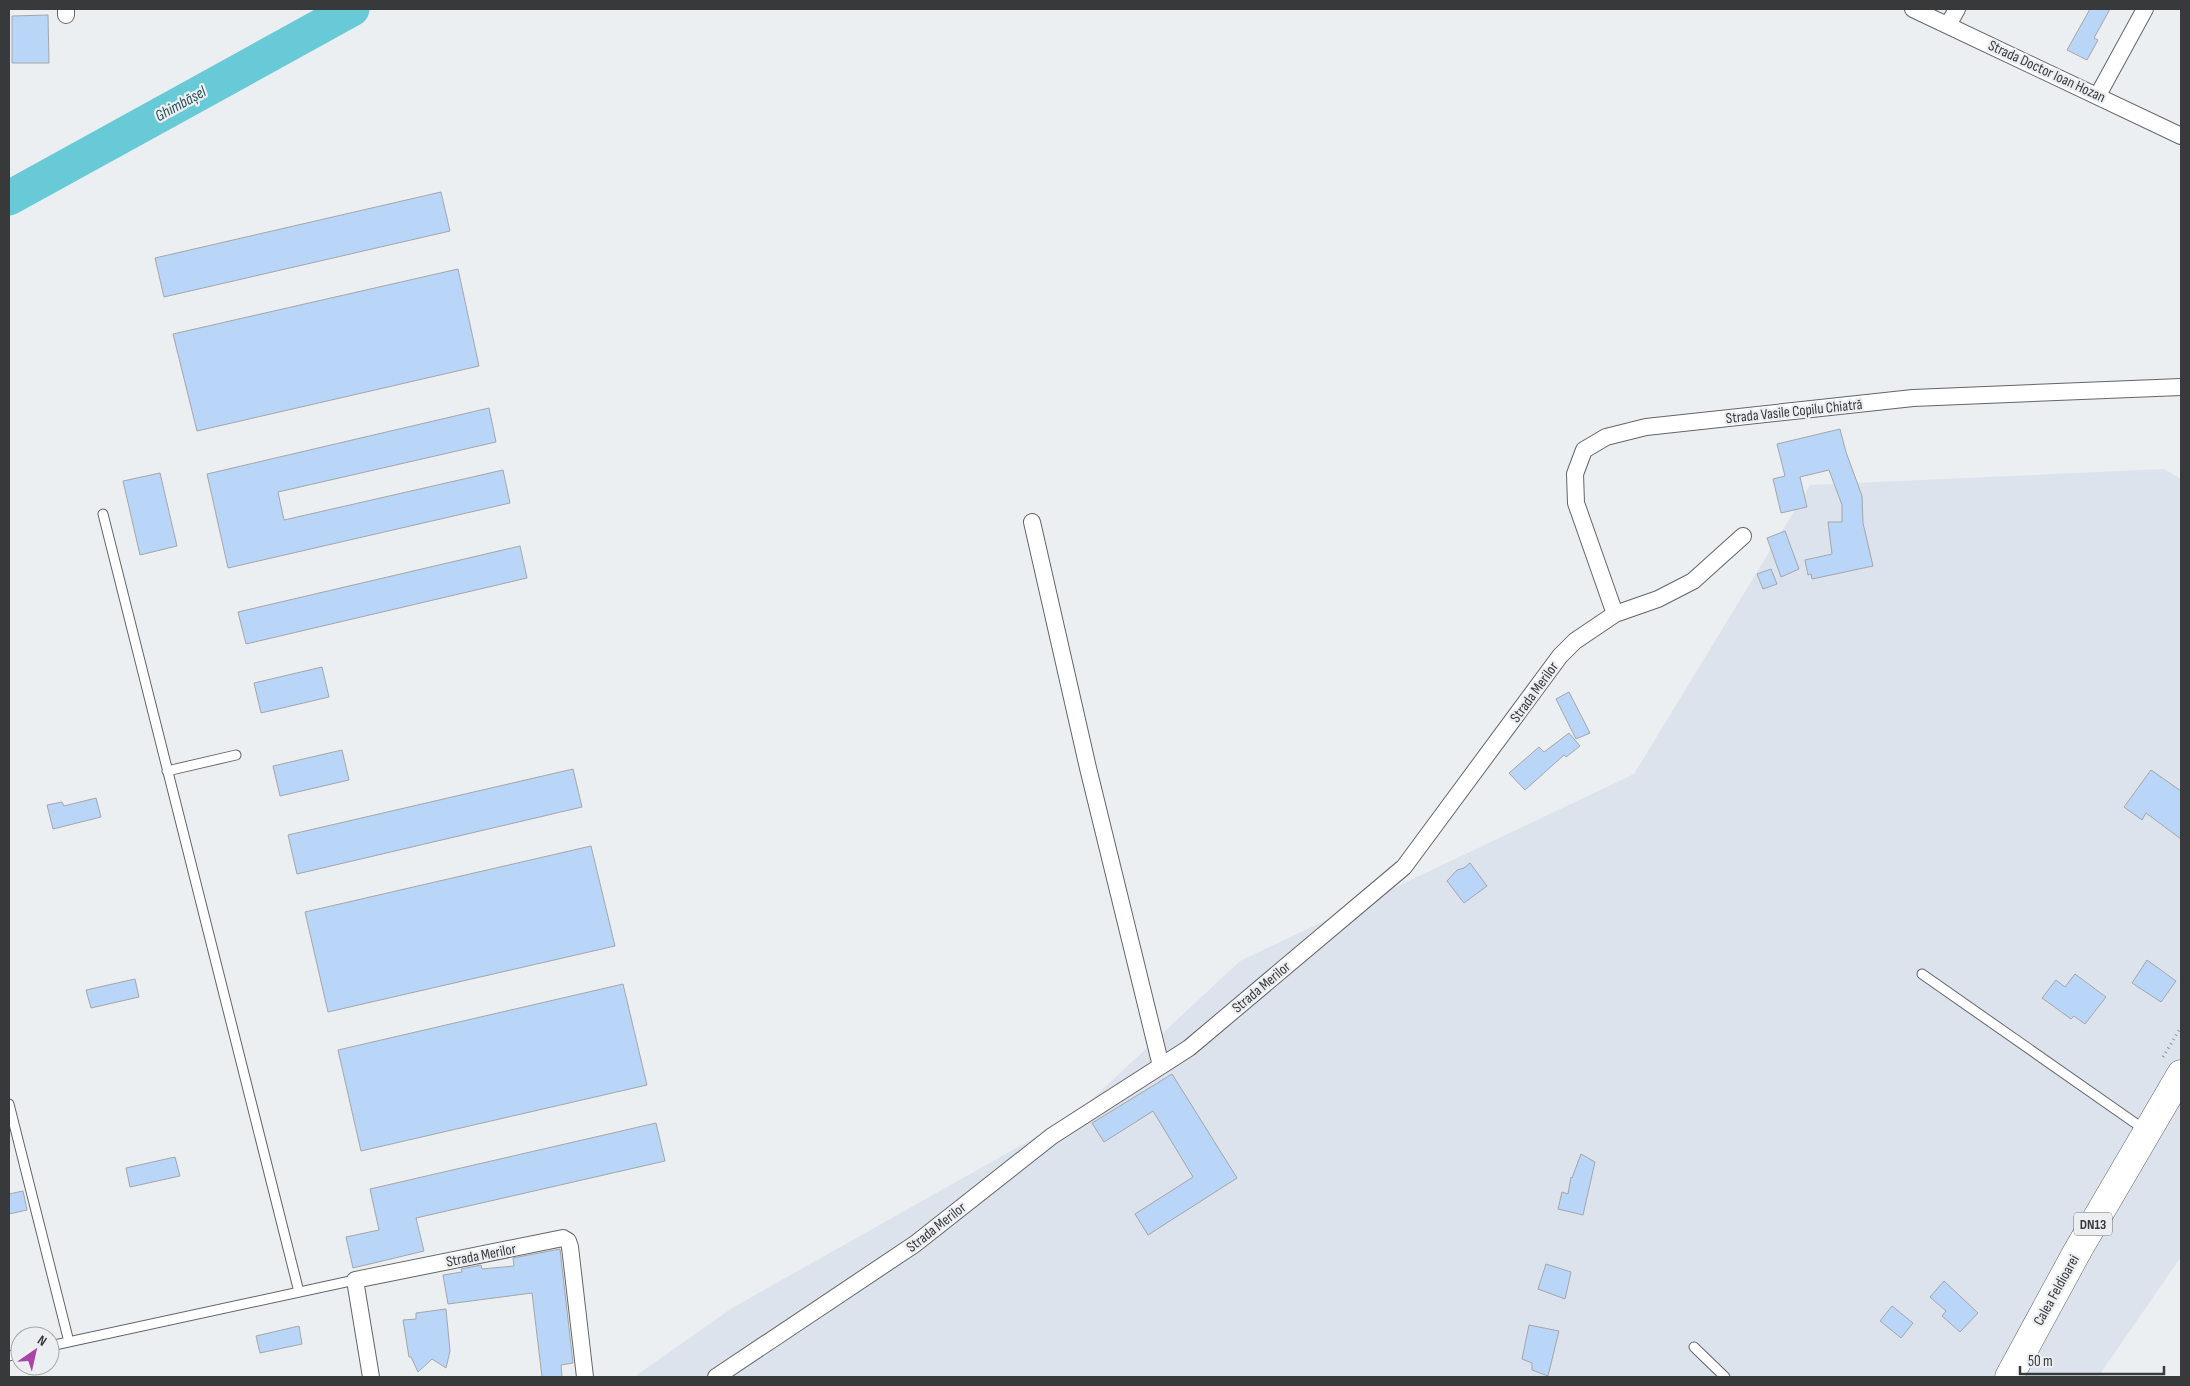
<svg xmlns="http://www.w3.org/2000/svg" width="2190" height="1386" viewBox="0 0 2190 1386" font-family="'Sofia Sans Condensed',sans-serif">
  <rect width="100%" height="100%" fill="#eceff2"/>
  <path fill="#dce3ed" d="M2164,469l17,10v778l-83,120h-1464l98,-69 343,-193 165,-154 394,-187 176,-289z"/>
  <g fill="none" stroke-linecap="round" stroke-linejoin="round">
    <path stroke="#67cad6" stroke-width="35" d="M9,198l343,-189"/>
  </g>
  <path fill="#b9d5f7" stroke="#a4a6a9" d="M2090,9h20l-16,29 4,2 -11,20 -20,-10z
    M48,15l1,48h-37v-47z
    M441,192l9,39 -286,66 -9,-39z
    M458,269l21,97 -282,65 -24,-97z
    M489,408l7,34 -218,50 6,28 219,-50 7,33 -282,65 -21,-94z
    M1840,429l6,23 16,44 1,27 10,43 -61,13 -1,-5 -3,1 -3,-15 27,-6 -4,-32h14v-17l-13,-35 -29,7 7,30 -26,6 -8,-34 12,-3 -8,-32z
    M160,473l17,73 -37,9 -17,-74z
    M1785,531l14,38 -18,8 -14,-39z
    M520,546l7,32 -281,66 -8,-32z
    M1771,569l6,15 -14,5 -6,-15z
    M322,667l7,30 -68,16 -7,-30z
    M1569,692l21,41 -14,6 -20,-40z
    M1569,733l11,13 -14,11 -2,-2 -39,35 -16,-17 30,-26 5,5z
    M342,750l7,30 -69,16 -7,-30z
    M573,769l9,38 -285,67 -9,-39z
    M2151,770l30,21v48l-35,-26 -4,7 -18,-13z
    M96,798l5,19 -48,12 -6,-24 15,-3 2,4z
    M591,846l24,100 -287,66 -23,-100z
    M1470,863l17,23 -23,17 -17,-22 10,-11 7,-2z
    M2147,960l29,21 -15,21 -29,-19z
    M2075,974l31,23 -21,27 -11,-8 -3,3 -29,-21 14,-18 9,7z
    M135,979l4,18 -48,11 -5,-18z
    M623,984l24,101 -286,66 -23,-101z
    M1172,1074l65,104 -89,57 -13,-21 58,-37 -40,-66 -49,31 -12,-19z
    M656,1123l9,38 -249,57 8,33 -71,17 -7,-31 33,-7 -9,-41z
    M1581,1154l14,8 -12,53 -25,-6 4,-17 6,2 3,-17 1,1z
    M175,1157l5,19 -50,11 -4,-19z
    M23,1191l4,19 -18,4v-20z
    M560,1249l13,114 -12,2 1,12h-20l-10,-84 -84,11 -5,-29 19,-3 -1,-3 20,-4 1,4 32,-3 -1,-8z
    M1546,1264l25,8 -6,27 -27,-10z
    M1944,1281l34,32 -18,19 -18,-16 4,-5 -16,-14z
    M1892,1306l21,17 -12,15 -21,-17z
    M446,1309l4,42 -4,17 -14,-9 -14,13 -7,-15h-2l-6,-37 13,-1v-6z
    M1529,1325l30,6 -11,45 -16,-6v-7l-10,-4z
    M299,1326l3,18 -42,9 -4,-17z"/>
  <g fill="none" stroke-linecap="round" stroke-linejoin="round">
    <g stroke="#636568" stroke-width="11">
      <path id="lane" d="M103,514l196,778
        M167,771l69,-16
        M1922,974l223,156
        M9,1104l60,238
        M50,1346l305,-66
        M1694,1347l31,30
        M9,1356l11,-3"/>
    </g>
    <g stroke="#636568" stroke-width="18">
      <path id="street" d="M66,9v6
        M1913,9l268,127
        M1948,25l9,-16
        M2098,95l47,-86
        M1032,522l56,246 73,298
        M1615,614l-39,-111 -1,-29 9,-24 22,-13 40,-10 267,-29 268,-11
        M371,1377l-16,-97 208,-42 5,3 2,6 15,130
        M716,1377l199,-133 137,-108 137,-88 215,-181 156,-211 15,-15 40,-27 43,-15 35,-18 50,-45"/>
    </g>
    <g stroke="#636568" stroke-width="29">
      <path id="highway" d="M2009,1377l69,-127 103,-176"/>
    </g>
    <path stroke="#919395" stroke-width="3" stroke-dasharray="1 4" stroke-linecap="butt" d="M2163,1057l18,-30"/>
    <use href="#lane" stroke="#fff" stroke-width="9"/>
    <use href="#street" stroke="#fff" stroke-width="16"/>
    <use href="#highway" stroke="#fff" stroke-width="28"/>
  </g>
  <g text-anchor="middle" stroke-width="4.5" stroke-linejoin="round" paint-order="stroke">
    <rect fill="#eceff2" stroke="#6e7071" stroke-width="1" x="2074" y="1212.5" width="38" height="23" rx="4"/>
    <g font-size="14" font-weight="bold" fill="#38393a">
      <text x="2093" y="1229">DN13</text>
    </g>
    <g font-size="15" fill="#38393a" stroke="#eceff2">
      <text transform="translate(2047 71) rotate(25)" y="5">Strada Doctor Ioan Hozan</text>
      <text transform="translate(1794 411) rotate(-6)" y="5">Strada Vasile Copilu Chiatră</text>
      <text transform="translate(1534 692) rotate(-54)" y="5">Strada Merilor</text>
      <text transform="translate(1261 987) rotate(-40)" y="5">Strada Merilor</text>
      <text transform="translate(936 1227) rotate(-38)" y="5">Strada Merilor</text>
      <text transform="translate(481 1255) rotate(-11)" y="5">Strada Merilor</text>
      <text transform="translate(2056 1290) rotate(-61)" y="5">Calea Feldioarei</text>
    </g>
    <g font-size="16" font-style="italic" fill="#265258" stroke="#eceff2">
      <text transform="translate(180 103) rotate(-29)" y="6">Ghimbășel</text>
    </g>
  </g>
  <rect width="2190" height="1386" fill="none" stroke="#38393a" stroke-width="20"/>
  <g transform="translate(35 1351) rotate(34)"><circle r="24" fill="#eceff2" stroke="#a4a6a8"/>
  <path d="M0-4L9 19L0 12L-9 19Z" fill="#aa44a7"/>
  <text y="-8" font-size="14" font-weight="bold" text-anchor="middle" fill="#38393a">N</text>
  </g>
  <path d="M2020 1366v8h144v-8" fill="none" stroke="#38393a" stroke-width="2.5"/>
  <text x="2028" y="1366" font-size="15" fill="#38393a" stroke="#eceff2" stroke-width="4" paint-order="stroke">50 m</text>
</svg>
